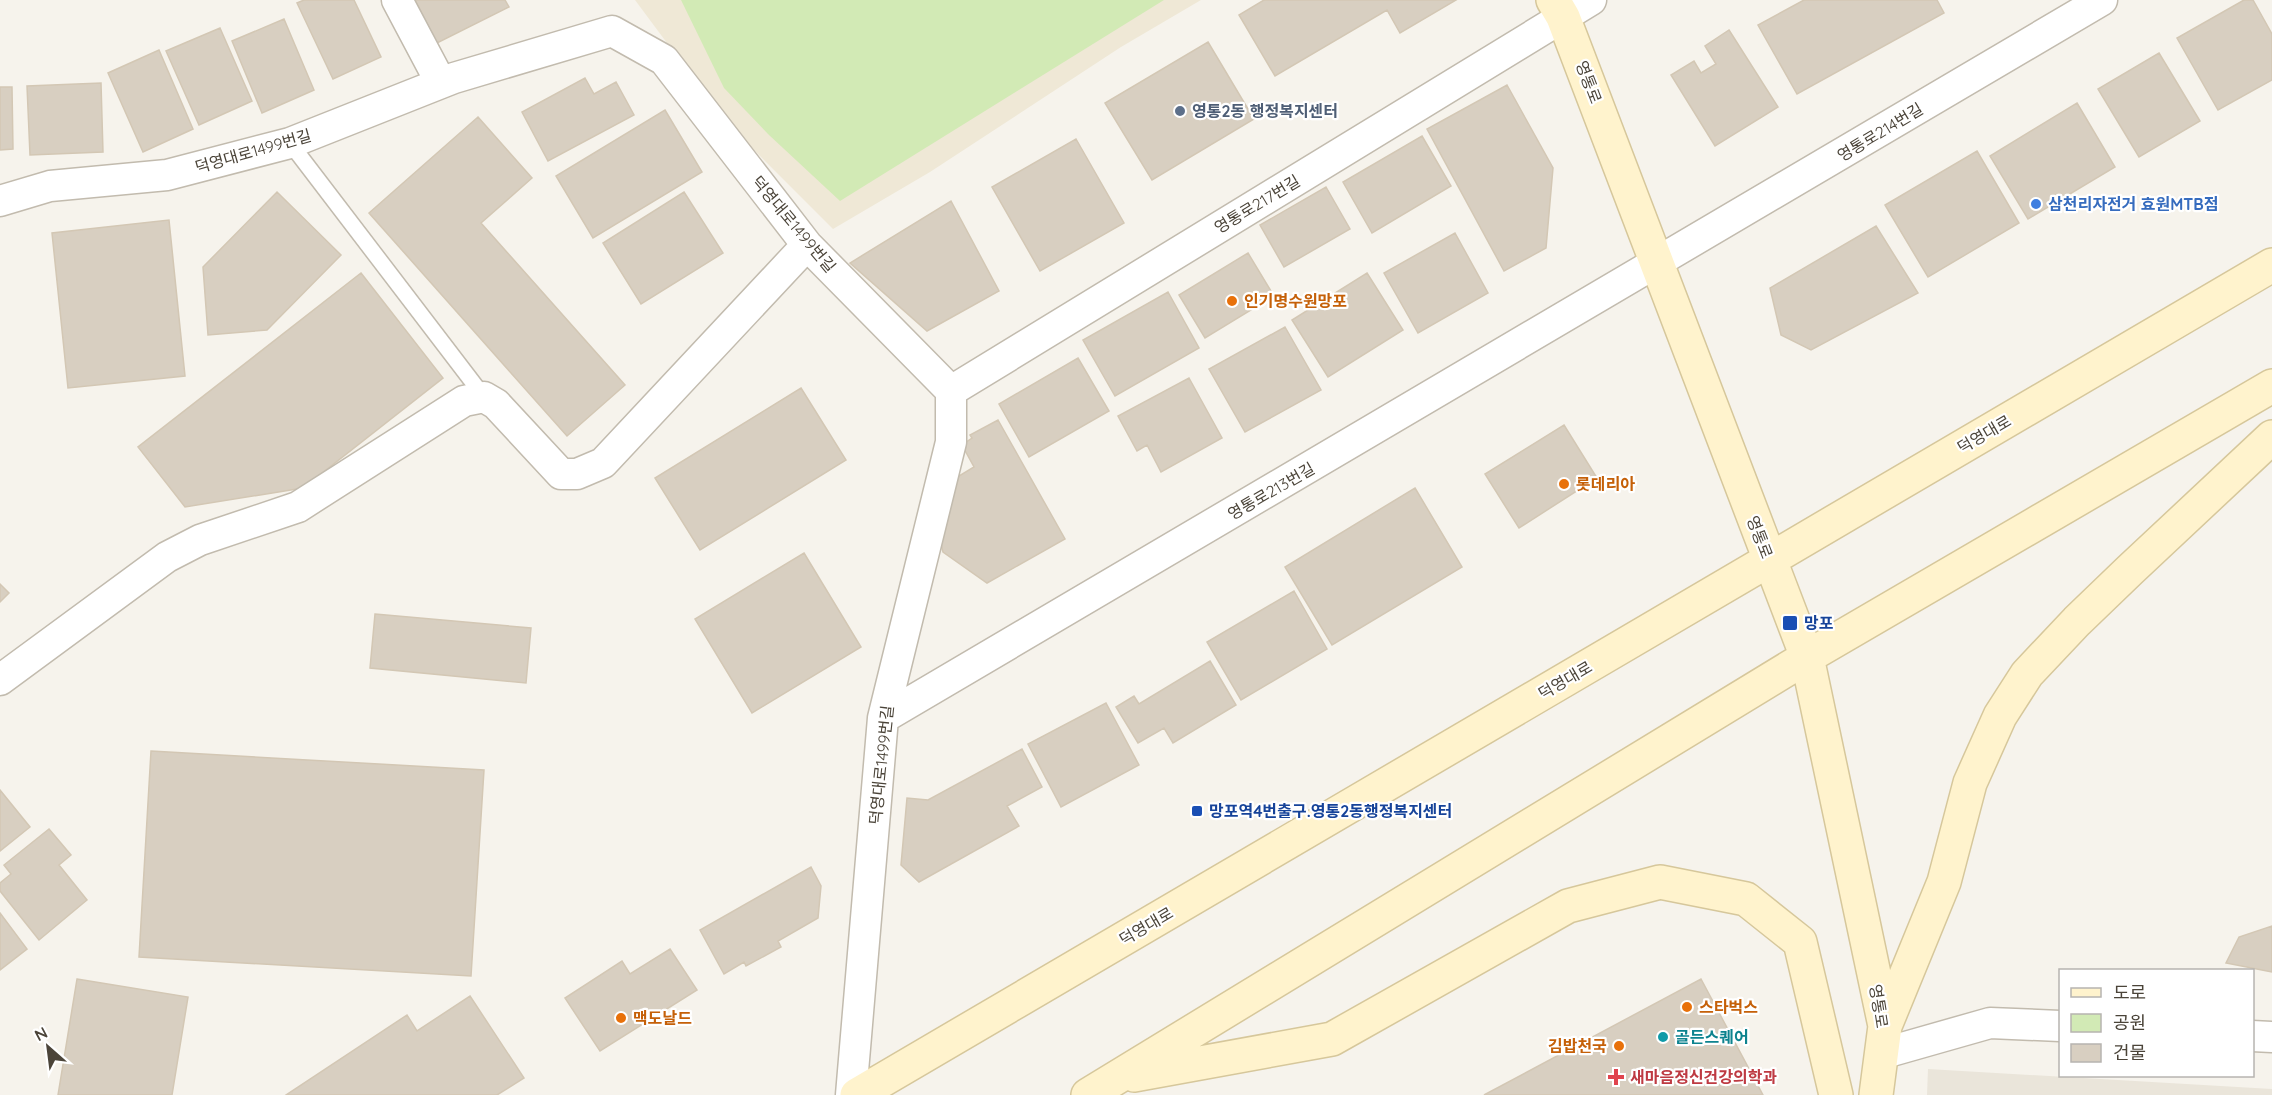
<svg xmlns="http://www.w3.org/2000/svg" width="2272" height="1095" viewBox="0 0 2272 1095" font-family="Quicksand,'Noto Sans KR',sans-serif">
  <rect width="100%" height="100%" fill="#f6f3ec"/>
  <path fill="#eae5da" d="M1928,1069l344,20v6h-345z"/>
  <path fill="#efe8d6" d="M635,0h566l-80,47 -191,125 -97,57 -108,-108z"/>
  <path fill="#d2eab5" d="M681,0h483l-324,201 -71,-66 -45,-47z"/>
  <path fill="#d8cfc1" stroke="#d3c7b4" stroke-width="1.5" d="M304,0h50l27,57 -48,22 -36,-76z
    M415,0h90l4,7 -72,36z
    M1264,0h192l-56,33 -13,-23 -112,66 -36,-61z
    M1804,0h133l7,13 -147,81 -39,-69z
    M2244,0h9l19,34v46l-54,30 -41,-72z
    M284,19l30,71 -52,23 -30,-72z
    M220,28l32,73 -53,24 -33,-74z
    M1729,30l49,77 -63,39 -44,-71 23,-14 7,12 15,-9 -11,-18z
    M1208,42l46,77 -102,61 -47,-77z
    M159,50l34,79 -50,23 -35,-79z
    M2159,53l41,68 -61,36 -41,-68z
    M585,78l9,16 22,-12 18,33 -86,46 -26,-49z
    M101,83l2,69 -73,3 -3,-69z
    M1507,85l46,83 -7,80 -42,23 -77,-142z
    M0,87h12l1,62 -13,1z
    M2077,103l38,64 -87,52 -38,-63z
    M665,110l37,62 -109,66 -37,-62z
    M478,117l54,61 -51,45 144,162 -58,51 -198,-223z
    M1422,136l29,50 -79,47 -29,-51z
    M1076,139l48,84 -84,48 -48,-84z
    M1977,151l42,72 -91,54 -43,-72z
    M1326,187l24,42 -66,38 -24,-42z
    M277,192l64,63 -74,75 -59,5 -5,-68z
    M684,192l39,61 -82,51 -38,-61z
    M951,201l48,90 -72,40 -77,-68z
    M169,220l16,156 -117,12 -16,-155z
    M1876,226l42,67 -107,57 -30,-15 -11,-47z
    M1455,233l33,60 -70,40 -34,-60z
    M1248,253l26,43 -69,42 -26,-43z
    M361,273l82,105 -140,110 -118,19 -47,-60z
    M1367,273l36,57 -75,47 -36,-57z
    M1168,292l31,56 -84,48 -32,-56z
    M1285,327l36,63 -76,42 -36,-63z
    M1078,358l31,53 -80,46 -30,-53z
    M1189,378l33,60 -61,34 -14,-27 -10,6 -19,-35z
    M801,388l45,72 -146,90 -45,-72z
    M998,420l67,119 -78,44 -44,-31 -4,-16 20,-60 15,-9 -12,-22 10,-7 -2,-3z
    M1564,425l33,53 -78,50 -34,-54z
    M1415,488l47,79 -130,78 -47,-78z
    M804,553l57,94 -109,66 -57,-94z
    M0,584l9,9 -9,9z
    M1294,591l33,58 -86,51 -34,-58z
    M375,614l156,14 -5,55 -156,-15z
    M1210,661l26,44 -63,38 -9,-15 -26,15 -22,-36 18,-11 5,8z
    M1106,703l33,62 -78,42 -33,-63z
    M1022,749l20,38 -35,19 12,20 -100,56 -18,-17 6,-67 21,2z
    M151,751l333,19 -13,206 -332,-19z
    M0,790l30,37 -30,24z
    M49,829l22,26 -12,10 28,35 -48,40 -39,-49v-8l11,-9 -7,-9z
    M811,867l10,19 -3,32 -40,23 3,6 -35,19 -2,-4 -20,12 -24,-44z
    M0,913l27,36 -27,21z
    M2272,926v46l-46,-9 13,-26z
    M670,949l27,41 -97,61 -35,-53 57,-37 8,13z
    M77,979l111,18 -16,98h-114z
    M1701,979l62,116h-279z
    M470,996l54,82 -27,17h-211l121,-80 10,16z"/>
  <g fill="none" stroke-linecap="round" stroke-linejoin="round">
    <g stroke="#c2bbae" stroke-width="18">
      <path id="lane" d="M290,143l194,254"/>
    </g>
    <g stroke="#c2bbae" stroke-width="33">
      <path id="street" d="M397,0l44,83
        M0,201l50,-15 117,-11 123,-32 164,-65 158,-47 52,29 143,185 144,146v51l-68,276 -32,377
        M951,391l640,-391
        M0,680l167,-123 33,-17 98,-33 166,-106 20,-4 12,7 65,70h16l26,-11 204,-218
        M883,718l1219,-718
        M2252,1036l20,1
        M1881,1054l109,-31 70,3"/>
    </g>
    <g stroke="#d6c79b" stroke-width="36">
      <path id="secondary" d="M1553,0l10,17 244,640 78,369 -9,69
        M1885,1026l59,-144 26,-99 30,-67 27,-42 50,-53 53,-51 142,-133
        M1134,1075l198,-36 236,-133 92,-24 86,17 54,43 36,153
        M857,1095l1415,-830
        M1088,1095l719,-438 465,-271"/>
    </g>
    <use href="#lane" stroke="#fff" stroke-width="15"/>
    <use href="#street" stroke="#fff" stroke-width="30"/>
    <use href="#secondary" stroke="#fff3cd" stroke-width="33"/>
  </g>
  <circle fill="#5c6f8a" stroke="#fff" stroke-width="2" cx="1180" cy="111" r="6"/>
  <circle fill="#3f7fe0" stroke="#fff" stroke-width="2" cx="2036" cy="204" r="6"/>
  <g fill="#e8710a" stroke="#fff" stroke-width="2">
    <circle cx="1232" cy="301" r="6"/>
    <circle cx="1564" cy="484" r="6"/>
    <circle cx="1687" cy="1007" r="6"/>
    <circle cx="621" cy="1018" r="6"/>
    <circle cx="1619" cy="1046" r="6"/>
  </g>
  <g fill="#1a4fb4" stroke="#fff" stroke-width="2">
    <rect x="1782" y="615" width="16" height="16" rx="3"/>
    <rect x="1191" y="805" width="12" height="12" rx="3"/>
  </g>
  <circle fill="#0f9aa8" stroke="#fff" stroke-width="2" cx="1663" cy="1037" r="6"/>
  <path fill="#e0444e" stroke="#fff" stroke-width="2" d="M1613 1068h6v6h6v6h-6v6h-6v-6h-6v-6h6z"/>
  <g text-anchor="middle" stroke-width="4.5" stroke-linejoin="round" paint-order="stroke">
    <g font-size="16" fill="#4b4439" stroke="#fff">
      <text transform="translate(1589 82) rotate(69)" y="6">영통로</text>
      <text transform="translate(1880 132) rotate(-31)" y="6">영통로214번길</text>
      <text transform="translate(253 151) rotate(-16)" y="6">덕영대로1499번길</text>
      <text transform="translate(1257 204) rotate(-31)" y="6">영통로217번길</text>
      <text transform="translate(794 224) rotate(50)" y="6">덕영대로1499번길</text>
      <text transform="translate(1984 434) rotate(-30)" y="6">덕영대로</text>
      <text transform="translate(1271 491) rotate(-30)" y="6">영통로213번길</text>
      <text transform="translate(1760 537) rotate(69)" y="6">영통로</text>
      <text transform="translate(1565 680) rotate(-30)" y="6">덕영대로</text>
      <text transform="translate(881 765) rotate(-84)" y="6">덕영대로1499번길</text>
      <text transform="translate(1146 926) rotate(-30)" y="6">덕영대로</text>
      <text transform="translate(1879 1006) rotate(81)" y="6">영통로</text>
    </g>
    <g font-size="16" font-weight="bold" fill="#4e5e75" stroke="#fff" text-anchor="start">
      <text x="1192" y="117">영통2동 행정복지센터</text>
    </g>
    <g font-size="16" font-weight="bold" fill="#366cbe" stroke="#fff" text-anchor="start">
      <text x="2048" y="210">삼천리자전거 효원MTB점</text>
    </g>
    <g font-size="16" font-weight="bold" fill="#c56008" stroke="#fff" text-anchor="start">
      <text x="1244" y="307">인기명수원망포</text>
      <text x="1576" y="490">롯데리아</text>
      <text x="1699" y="1013">스타벅스</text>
      <text x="633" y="1024">맥도날드</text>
      <text x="1607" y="1052" text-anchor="end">김밥천국</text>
    </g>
    <g font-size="16" font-weight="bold" fill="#164399" stroke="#fff" text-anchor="start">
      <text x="1804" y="629">망포</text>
      <text x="1209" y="817">망포역4번출구.영통2동행정복지센터</text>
    </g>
    <g font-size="16" font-weight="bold" fill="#0d838f" stroke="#fff" text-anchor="start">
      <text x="1675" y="1043">골든스퀘어</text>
    </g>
    <g font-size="16" font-weight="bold" fill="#be3a42" stroke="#fff" text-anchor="start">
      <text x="1630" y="1083">새마음정신건강의학과</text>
    </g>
  </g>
  <rect x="2059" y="969" width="195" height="108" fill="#ffffff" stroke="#b7b4b0" stroke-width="1.5"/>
  <rect x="2071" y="988" width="30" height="9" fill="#fff3cd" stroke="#b7b4b0" stroke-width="1.5"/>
  <text x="2113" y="999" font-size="18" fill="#4b4439">도로</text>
  <rect x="2071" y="1014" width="30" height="18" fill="#d2eab5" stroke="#b7b4b0" stroke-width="1.5"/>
  <text x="2113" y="1029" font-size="18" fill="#4b4439">공원</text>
  <rect x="2071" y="1044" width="30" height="18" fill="#d8cfc1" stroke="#b7b4b0" stroke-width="1.5"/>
  <text x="2113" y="1059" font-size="18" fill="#4b4439">건물</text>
  <g transform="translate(48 1047) rotate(332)" stroke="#ffffff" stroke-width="4.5" paint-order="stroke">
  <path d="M0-4.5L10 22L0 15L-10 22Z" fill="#4b4439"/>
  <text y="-9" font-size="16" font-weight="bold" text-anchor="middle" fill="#4b4439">N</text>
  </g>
</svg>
